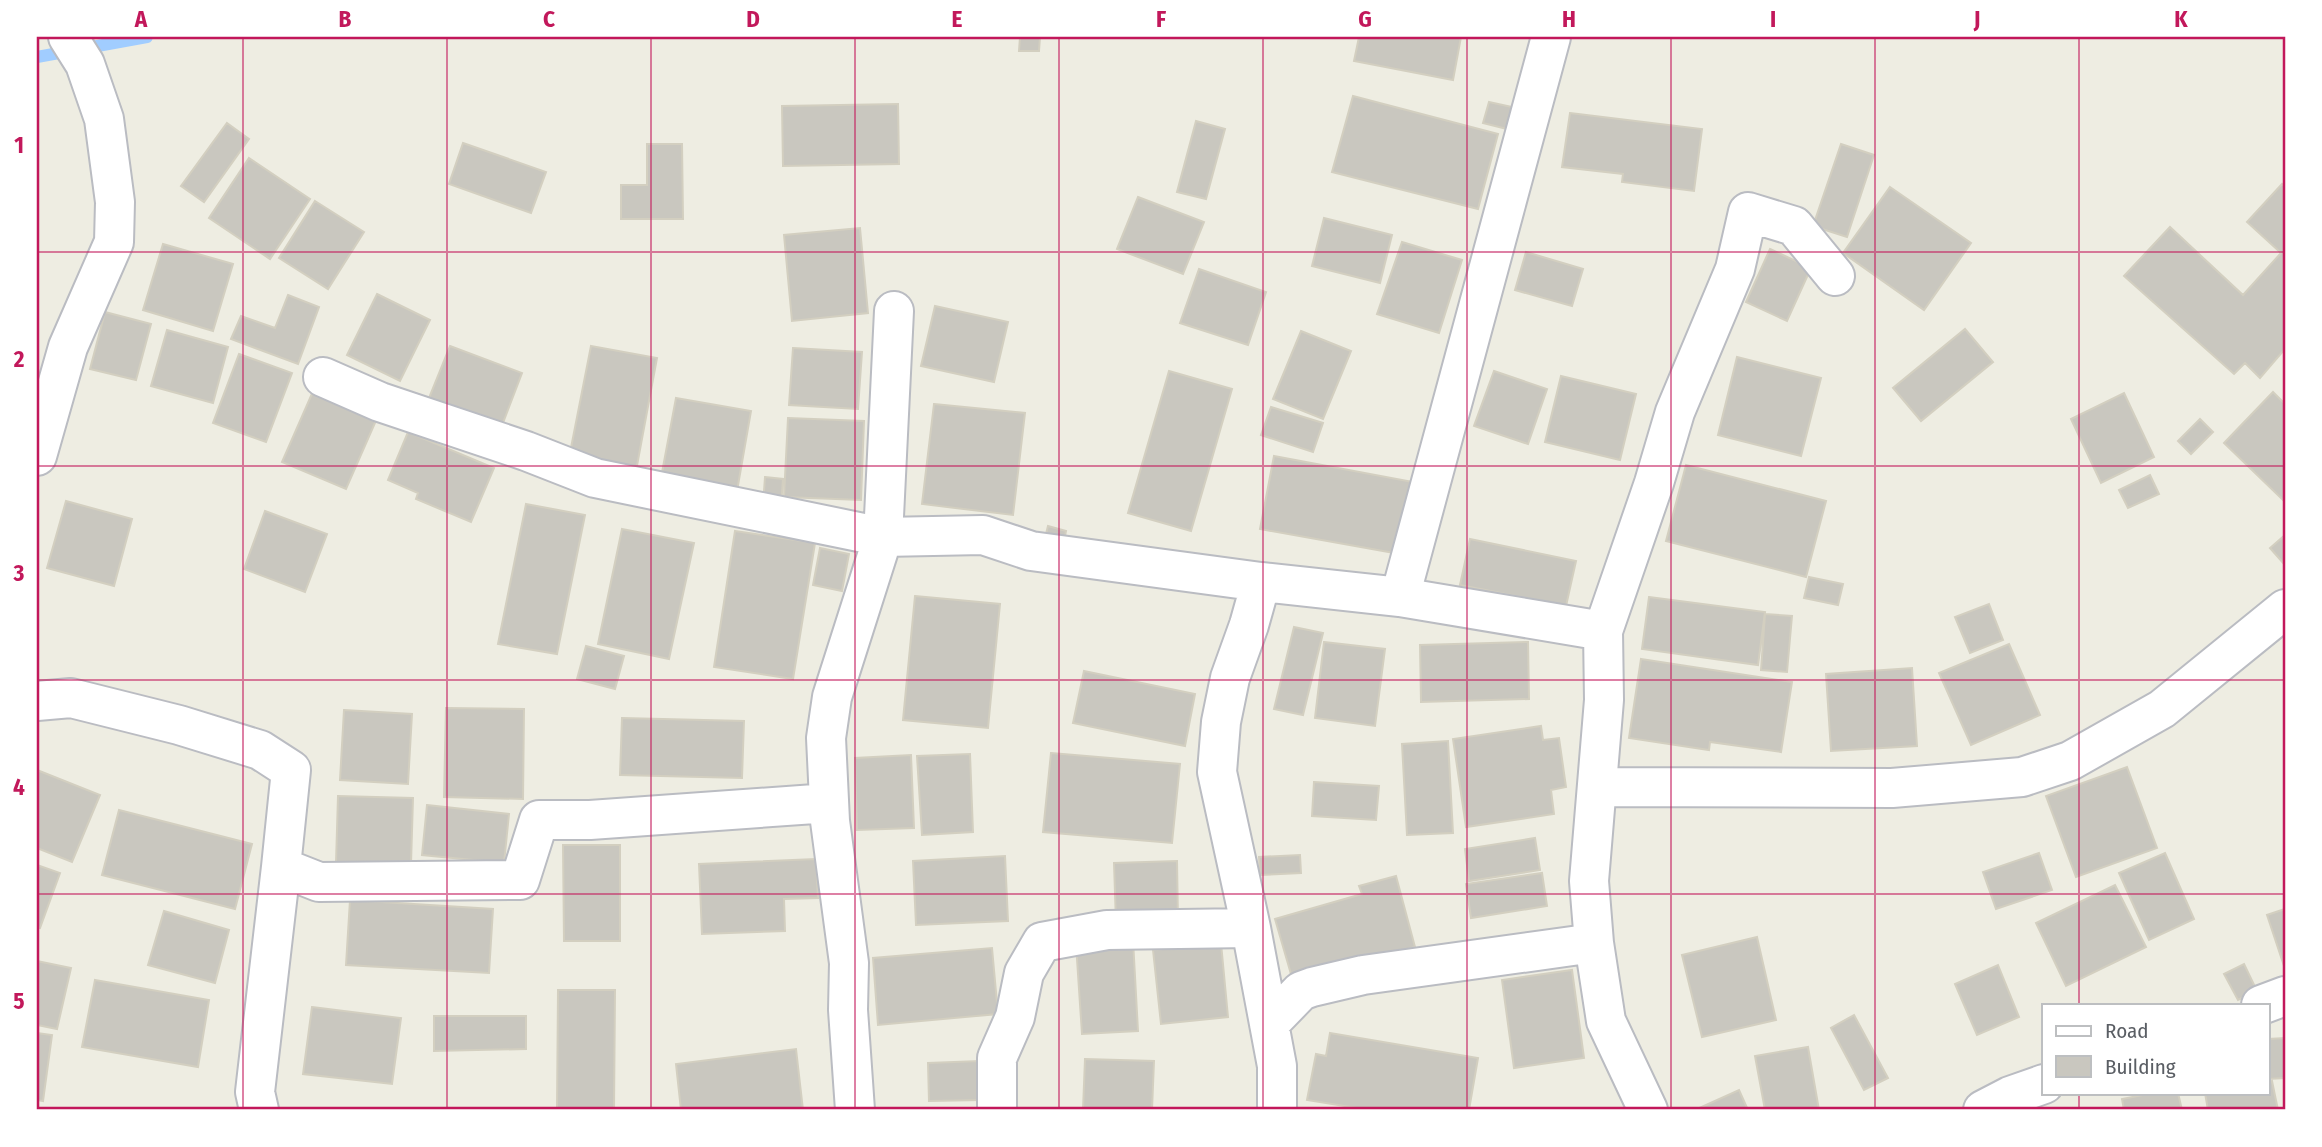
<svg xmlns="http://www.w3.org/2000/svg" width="2322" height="1147" viewBox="0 0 2322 1147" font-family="'Fira Sans Condensed',sans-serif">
  <rect width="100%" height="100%" fill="#eeede2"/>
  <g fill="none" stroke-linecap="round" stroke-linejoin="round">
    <path stroke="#a1cdff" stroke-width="12" d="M37,57l110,-20"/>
  </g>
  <path fill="#c9c7bf" stroke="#d3cfc0" stroke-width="2" d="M1020,37h20l-1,14h-20z
    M1359,37h102l-8,43 -99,-19z
    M1353,96l145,38 -20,75 -146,-37z
    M1489,102l23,5 -5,22 -24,-6z
    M898,104l1,60 -116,2 -1,-60z
    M1570,113l132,16 -8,62 -72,-9 1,-8 -61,-7z
    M1196,121l29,8 -19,70 -29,-7z
    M227,123l22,16 -45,63 -23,-16z
    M463,143l83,29 -15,41 -82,-29z
    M647,144h35l1,75h-62v-34h26z
    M1841,144l33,11 -27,82 -34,-11z
    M249,158l61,41 -40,60 -61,-41z
    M2282,184l3,3v162l-25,29 -15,-15 -11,11 -110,-98 46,-49 73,68 38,-42 -34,-31z
    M1890,187l81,56 -47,67 -81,-57z
    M1138,197l66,25 -21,52 -66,-25z
    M315,201l49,31 -36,57 -49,-31z
    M1324,218l68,17 -12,48 -68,-17z
    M860,228l8,85 -76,8 -8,-86z
    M1402,242l60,18 -23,73 -62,-19z
    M163,244l70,20 -20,67 -70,-21z
    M1770,249l41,19 -24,53 -41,-19z
    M1526,252l57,17 -11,37 -57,-16z
    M1199,269l67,23 -18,53 -68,-22z
    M377,294l53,26 -30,61 -53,-26z
    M288,295l31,12 -21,57 -67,-25 10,-23 34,12z
    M935,306l73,16 -14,60 -73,-16z
    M105,312l46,12 -15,56 -46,-11z
    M1965,329l28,33 -72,59 -28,-33z
    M167,330l61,17 -15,56 -62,-17z
    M1301,331l50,20 -28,68 -50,-20z
    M450,346l72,27 -24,63 -73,-28z
    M591,346l66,12 -21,113 -67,-13z
    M793,348l69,4 -4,57 -69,-4z
    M239,354l53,19 -26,69 -53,-19z
    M1737,357l84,21 -20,78 -83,-21z
    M1169,371l63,18 -41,142 -63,-18z
    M1494,371l53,18 -19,55 -54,-18z
    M1561,376l75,18 -16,66 -75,-18z
    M314,389l64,27 -32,73 -64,-27z
    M2273,392l12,12v98l-61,-59z
    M2124,393l30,64 -53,26 -30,-64z
    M676,398l75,13 -14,80 -76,-13z
    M934,404l91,9 -12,102 -91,-11z
    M1271,407l52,16 -10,29 -52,-17z
    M788,418l76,3 -3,79 -77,-3z
    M2200,419l13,13 -22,22 -13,-13z
    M408,432l86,36 -23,54 -55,-23 2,-6 -30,-13z
    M1274,456l139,26 -13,72 -140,-25z
    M1686,465l140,36 -20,76 -140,-36z
    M2150,475l9,19 -31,14 -9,-18z
    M765,477l18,2 -2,28 -18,-2z
    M66,501l66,18 -18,67 -67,-18z
    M526,504l59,11 -28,139 -59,-10z
    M265,511l62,23 -22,58 -61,-23z
    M1048,526l18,5 -4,20 -19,-5z
    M622,529l72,14 -25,116 -71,-15z
    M735,531l80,12 -22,136 -79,-12z
    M2285,535v30l-15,-17z
    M1470,539l106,22 -10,45 -106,-21z
    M820,548l29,6 -7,37 -29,-6z
    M1809,577l34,7 -5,21 -34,-7z
    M915,596l85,8 -12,124 -85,-8z
    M1649,597l116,15 -7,53 -116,-16z
    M1989,604l14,36 -33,13 -15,-36z
    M1765,614l27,2 -5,56 -26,-2z
    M1294,627l29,6 -20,82 -29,-6z
    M1324,642l61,7 -10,77 -60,-8z
    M1528,642l1,57 -108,3 -1,-57z
    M2009,644l31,71 -69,30 -32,-72z
    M586,646l38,10 -9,33 -38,-10z
    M1641,659l151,23 -11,70 -71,-10 -1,8 -80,-12z
    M1912,668l5,78 -86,5 -5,-77z
    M1084,671l111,23 -10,52 -112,-23z
    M446,708l78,1 -1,90 -79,-2z
    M344,710l68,4 -4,70 -68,-4z
    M622,718l122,3 -2,57 -122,-3z
    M1541,726l2,14 16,-2 7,49 -15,3 3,24 -88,13 -13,-88z
    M1448,741l5,92 -46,2 -5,-91z
    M1051,753l129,11 -8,79 -129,-11z
    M970,754l3,78 -51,3 -5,-79z
    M911,755l3,73 -57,2 -2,-72z
    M2127,767l30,81 -81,29 -30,-81z
    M37,770l63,25 -28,67 -35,-14z
    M1314,782l65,4 -3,34 -64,-4z
    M338,796l75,2 -2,66 -75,-1z
    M427,805l82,9 -5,49 -82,-8z
    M119,810l133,34 -17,65 -133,-34z
    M1535,838l5,32 -71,11 -4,-32z
    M563,845h57v96h-56z
    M2039,853l13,37 -56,19 -13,-37z
    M2165,853l29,66 -45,21 -30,-67z
    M1300,855l1,18 -41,2 -1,-18z
    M1005,856l3,65 -92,4 -3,-64z
    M816,859l2,39 -34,1 1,32 -83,3 -3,-70z
    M1177,861l1,60 -62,2 -2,-60z
    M37,865l23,8 -20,55 -3,-1z
    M1542,873l5,33 -76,12 -5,-34z
    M1396,876l19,71 -122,34 -18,-62 87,-25 -3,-8z
    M2115,885l31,62 -80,39 -30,-63z
    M350,900l143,9 -4,64 -143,-8z
    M2285,909v60l-18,-54z
    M164,911l65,19 -14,53 -67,-18z
    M1757,937l19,83 -74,17 -20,-82z
    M1133,940l5,91 -56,3 -6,-90z
    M1221,943l7,74 -67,7 -8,-74z
    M992,948l6,66 -120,11 -5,-67z
    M37,961l34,7 -14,61 -20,-4z
    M2244,964l13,27 -19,9 -14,-26z
    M1998,965l21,52 -42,18 -22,-51z
    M1572,970l12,88 -70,10 -12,-88z
    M95,980l114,20 -11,67 -116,-20z
    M558,990h57l-1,120h-57z
    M312,1007l89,11 -9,66 -89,-10z
    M1854,1015l34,63 -24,12 -33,-62z
    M434,1016h92v33l-92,2z
    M37,1033l15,2 -9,66 -6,-1z
    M1330,1033l148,25 -9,52h-100l-62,-10 9,-46 10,2z
    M2285,1038v40l-17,1v-40z
    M1808,1047l11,63h-54l-10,-54z
    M796,1049l7,61h-122l-5,-46z
    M1085,1059l69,2 -2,49h-69z
    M980,1061l1,39 -52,1 -1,-38z
    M2272,1081l6,29h-70l-3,-17h63v-11z
    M1739,1090l9,20h-53z
    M2153,1093h25l4,17h-58l-2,-11z"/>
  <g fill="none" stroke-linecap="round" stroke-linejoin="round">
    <g stroke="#babcc2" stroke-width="42">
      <path id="minor" d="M323,377l57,25 146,49 69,27 288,59 100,-2 48,16 230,31 139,15 203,34
        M37,456l31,-109 46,-105 1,-40 -11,-83 -19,-55 -17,-27
        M1261,582l-12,43 -19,53 -9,44 -4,50 34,156 26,138v44
        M1400,597l151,-560
        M37,701l34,-3 108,27 81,25 31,20 -10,97 38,15 201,-2 19,-60h51l239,-17
        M1597,787l295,1 130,-11 48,-16 92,-52 123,-100
        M2261,1005l24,-9
        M1269,1024l32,-33 11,-4 51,-12 231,-32
        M259,1110l-4,-18 26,-225
        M855,1110l-7,-100 1,-47 -19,-142 -4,-83 6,-41 51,-160 11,-226
        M997,1110v-52l18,-41 9,-44 18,-31 65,-12 144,-2
        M1648,1110l-42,-89 -12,-78 -5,-62 15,-181 -1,-69 51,-148 21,-71 60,-143 13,-57 46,14 41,50
        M1983,1110l27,-14 34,-12"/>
    </g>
    <use href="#minor" stroke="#fff" stroke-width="38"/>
  </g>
  <path fill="none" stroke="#c2185b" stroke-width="2" stroke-opacity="0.55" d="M243,37v1073M447,37v1073M651,37v1073M855,37v1073M1059,37v1073M1263,37v1073M1467,37v1073M1671,37v1073M1875,37v1073M2079,37v968M37,252h2248M37,466h2248M37,680h2248M37,894h2248M2079,1093v17"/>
  <rect width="2322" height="1147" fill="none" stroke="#ffffff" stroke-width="77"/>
  <rect x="2042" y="1004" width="228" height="91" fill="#ffffff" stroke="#bdbfc1" stroke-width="2"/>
  <rect x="2056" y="1026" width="35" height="10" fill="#ffffff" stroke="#bdbfc1" stroke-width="2"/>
  <text x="2105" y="1038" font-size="21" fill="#5a5e64">Road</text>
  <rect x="2056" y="1056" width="35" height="21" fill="#c9c7bf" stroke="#bdbfc1" stroke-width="2"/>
  <text x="2105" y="1074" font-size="21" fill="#5a5e64">Building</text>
  <rect x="38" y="38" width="2246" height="1070" fill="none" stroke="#c2185b" stroke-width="2.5"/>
  <g font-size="23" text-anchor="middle" font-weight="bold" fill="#c2185b">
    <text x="141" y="27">A</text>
    <text x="345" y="27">B</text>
    <text x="549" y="27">C</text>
    <text x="753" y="27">D</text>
    <text x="957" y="27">E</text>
    <text x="1161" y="27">F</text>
    <text x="1365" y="27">G</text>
    <text x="1569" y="27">H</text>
    <text x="1773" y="27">I</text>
    <text x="1977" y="27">J</text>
    <text x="2181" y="27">K</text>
    <text x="19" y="153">1</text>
    <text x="19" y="367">2</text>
    <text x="19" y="581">3</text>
    <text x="19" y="795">4</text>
    <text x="19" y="1009">5</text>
  </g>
</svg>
